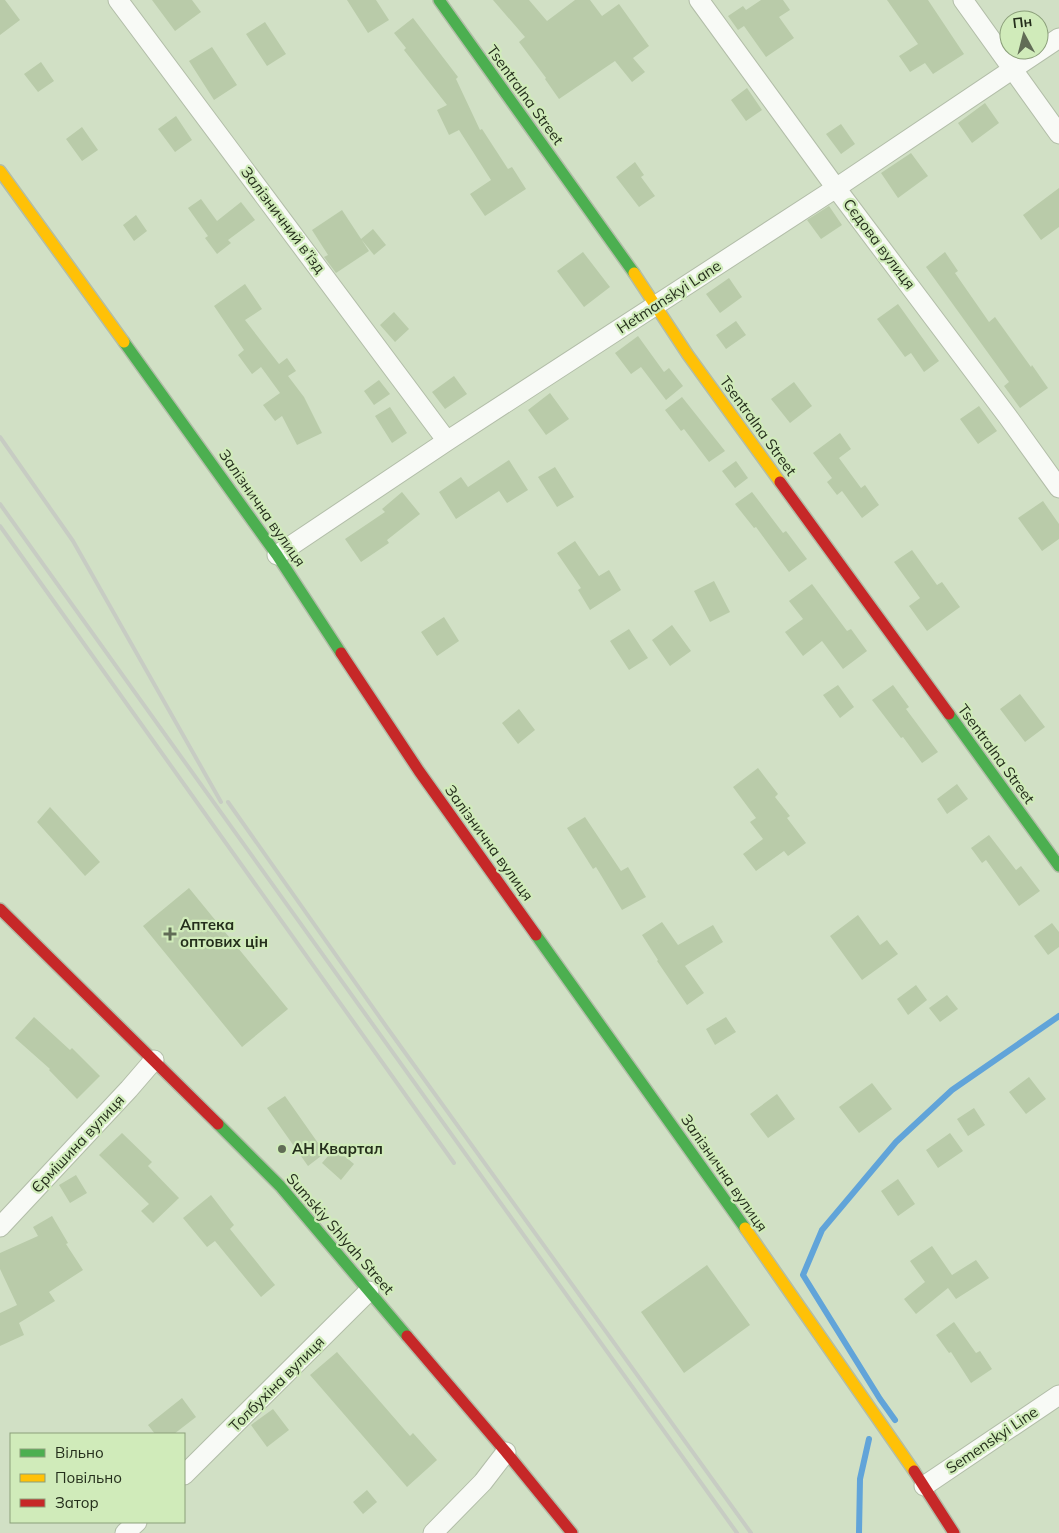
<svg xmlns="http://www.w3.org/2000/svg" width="1059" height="1533" viewBox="0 0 1059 1533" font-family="Mulish,sans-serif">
  <rect width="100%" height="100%" fill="#d1e0c5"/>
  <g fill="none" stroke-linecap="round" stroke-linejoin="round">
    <path stroke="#61a4d9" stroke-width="6" d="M895,1420l-15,-21 -77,-124 19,-45 74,-88 56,-52 107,-74
      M859,1533l1,-54 9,-40"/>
  </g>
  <path fill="#b9cba9" d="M0,0h5l15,20 -20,15z
    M152,0h40l9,12 -26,19z
    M347,0h29l13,20 -21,13z
    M493,0h36l18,21 28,-21h15l12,16 17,-12 30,42 -16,12 12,14 -13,10 -17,-21 -56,38 -14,-20 1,-1 -27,-36 6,-5z
    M761,0h22l7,10 -11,7 15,21 -28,19 -22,-31 -6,4 -10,-14 15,-10 3,4z
    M887,0h41l36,54 -31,20 -8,-11 -15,9 -11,-16 19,-12z
    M413,18l45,59 -2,2 24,51 2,-1 26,40 4,-2 14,22 -41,27 -15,-22 21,-14 -32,-50 -10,5 -12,-25 10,-5 -43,-55 2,-2 -12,-15z
    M265,22l21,32 -19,12 -21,-32z
    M212,47l25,38 -23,15 -25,-39z
    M41,62l13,19 -16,11 -14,-18z
    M747,88l15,22 -16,11 -15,-21z
    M985,103l14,20 -27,20 -14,-20z
    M176,116l16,24 -17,12 -17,-23z
    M841,124l14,20 -14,10 -15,-20z
    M82,127l16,23 -16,11 -16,-22z
    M911,153l17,23 -30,22 -17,-25z
    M635,162l9,13 -3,2 14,19 -16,11 -23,-30z
    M1059,188v39l-18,13 -18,-25z
    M201,199l16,22 24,-19 14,18 -27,20 3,3 -14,11 -12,-16 3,-2 -20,-28z
    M829,206l13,19 -21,14 -14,-19z
    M342,210l27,41 -33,22 -12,-16 4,-2 -16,-25z
    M136,215l11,16 -13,10 -11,-16z
    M373,229l13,16 -12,10 -13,-16z
    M583,252l27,35 -26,20 -27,-36z
    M945,252l13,19 -3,2 34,49 6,-5 36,50 1,-2 16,23 -28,20 -16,-22 5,-4 -83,-115z
    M729,278l13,19 -22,16 -14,-19z
    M245,284l17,25 -17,11 34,44 8,-6 9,13 -8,5 16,21 18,36 -25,12 -15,-29 -7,5 -12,-16 17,-12 -19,-26 -9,7 -14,-19 6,-5 -30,-44z
    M898,304l41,57 -15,11 -13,-19 -6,4 -28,-38z
    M394,312l15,17 -14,13 -15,-17z
    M736,321l10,14 -20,14 -10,-14z
    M638,336l26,36 5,-4 14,18 -17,14 -25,-33 -10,7 -16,-21z
    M454,376l13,18 -22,15 -13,-17z
    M379,380l11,14 -16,11 -10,-14z
    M794,382l18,24 -22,17 -19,-24z
    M550,393l19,26 -23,16 -18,-25z
    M682,397l43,54 -16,11 -25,-33 -3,2 -16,-21z
    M979,406l18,25 -19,13 -18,-25z
    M390,407l17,26 -15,10 -17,-27z
    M840,433l11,16 -12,9 22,30 4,-3 14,20 -17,13 -20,-27 -5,4 -10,-13 5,-4 -19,-25z
    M509,460l19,30 -21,13 -8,-12 -43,28 -17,-27 22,-15 7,10z
    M736,461l12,17 -13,10 -13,-17z
    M555,467l19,30 -17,10 -19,-30z
    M402,492l18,22 -33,26 2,3 -28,19 -16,-23 40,-27 -3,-3z
    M752,492l31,41 3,-2 21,28 -18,13 -33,-45 -2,1 -19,-24z
    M1043,501l16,23v15l-17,12 -24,-33z
    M575,541l24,35 10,-6 12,20 -31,20 -12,-20 3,-2 -24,-35z
    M912,550l25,35 5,-3 18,25 -33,24 -18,-25 11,-8 -26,-36z
    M714,581l16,31 -20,10 -16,-31z
    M812,584l35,47 4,-2 16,22 -24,18 -21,-28 -19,15 -18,-24 18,-13 -14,-18z
    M444,617l15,24 -22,15 -16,-24z
    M672,625l19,26 -21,15 -18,-26z
    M629,629l19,29 -19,12 -19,-29z
    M838,685l16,22 -14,11 -17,-23z
    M893,685l16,22 -3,2 32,43 -16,11 -19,-26 -2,1 -29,-38z
    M1020,694l25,33 -20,15 -25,-33z
    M519,709l16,21 -17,14 -16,-21z
    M758,768l20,26 -3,3 15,19 -3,2 19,25 -18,13 -4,-5 -28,20 -13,-17 20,-15 -13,-17 6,-4 -23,-31z
    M957,784l11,15 -21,15 -10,-15z
    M50,807l50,55 -15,14 -48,-54z
    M585,817l36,54 7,-4 18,30 -24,13 -26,-43 -3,2 -26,-41z
    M989,835l27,35 5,-4 19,25 -21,15 -33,-46 -4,3 -11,-15z
    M189,888l99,121 -46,38 -99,-121z
    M858,915l22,30 7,-5 11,14 -36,26 -32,-44z
    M662,922l16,23 35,-20 10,17 -38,24 19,27 -17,12 -30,-44 1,-1 -16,-25z
    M1052,923l7,9v15l-11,8 -14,-19z
    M916,985l11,15 -19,15 -11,-16z
    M947,995l11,14 -18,13 -11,-14z
    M34,1017l36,33 2,-2 28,28 -23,23 -28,-29 1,-1 -35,-31z
    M726,1017l10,15 -21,13 -9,-16z
    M1029,1077l17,22 -20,15 -17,-22z
    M872,1083l20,26 -33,24 -20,-26z
    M777,1094l18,25 -27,19 -18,-24z
    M285,1096l40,57 -17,13 -41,-58z
    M974,1108l11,17 -17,11 -11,-17z
    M122,1133l30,29 -4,4 31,32 -26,25 -12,-12 8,-7 -50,-49z
    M950,1133l13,18 -25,17 -12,-18z
    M335,1148l19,16 -13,16 -19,-17z
    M76,1175l11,18 -17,10 -11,-18z
    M898,1179l17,25 -17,12 -17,-25z
    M211,1195l23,30 -4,4 45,56 -14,12 -46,-56 -8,6 -24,-29z
    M52,1216l16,27 -2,1 17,26 -34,22 6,9 -36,22 5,12 -24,11v-33l17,-8 -17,-36v-16l38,-17 -5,-9z
    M932,1246l20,29 24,-15 13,18 -33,21 -8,-11 -32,26 -12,-15 21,-17 -15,-21z
    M707,1265l43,60 -66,48 -43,-61z
    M954,1322l22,31 4,-2 12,18 -21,14 -20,-31 -2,1 -13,-18z
    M337,1352l73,84 3,-3 24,27 -30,27 -97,-112z
    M182,1398l14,19 -22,17h-19l-7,-9z
    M273,1409l16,21 -22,17 -16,-22z
    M367,1490l10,12 -14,12 -10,-12z"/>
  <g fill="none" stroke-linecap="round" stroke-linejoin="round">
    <g stroke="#b2bda8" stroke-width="21">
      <path id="street" d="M118,0l329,441
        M699,0l137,188 172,229 51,71
        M963,0l96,134
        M277,555l170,-114 389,-253 223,-150
        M0,1227l129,-138 25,-29
        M184,1475l185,-184
        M924,1486l135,-91
        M125,1533l12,-11
        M433,1533l50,-51 23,-30"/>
    </g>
    <g stroke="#b2bda8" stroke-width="14">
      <path id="fast" d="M439,0l195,273
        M124,342l153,213 64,98
        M949,714l110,152
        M536,935l209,293
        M218,1124l62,62 127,150"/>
    </g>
    <g stroke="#b2bda8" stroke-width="14">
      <path id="slow" d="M0,171l124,171
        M634,273l54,82 92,127
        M745,1228l169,243"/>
    </g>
    <g stroke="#b2bda8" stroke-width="14">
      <path id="jam" d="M780,482l169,232
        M341,653l78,118 117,164
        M0,909l218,215
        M407,1336l99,116 66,81
        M914,1471l40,62"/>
    </g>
    <use href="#street" stroke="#f8faf6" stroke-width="19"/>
    <use href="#fast" stroke="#4caf50" stroke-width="11"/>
    <use href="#slow" stroke="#ffc107" stroke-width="11"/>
    <use href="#jam" stroke="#c62828" stroke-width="11"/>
    <path stroke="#c7ccc3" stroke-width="4" d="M0,437l73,104 148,261
      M0,504l737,1029
      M0,526l454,637
      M228,802l160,227 363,504"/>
  </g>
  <g fill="#616c56" stroke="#d0ebba" stroke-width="2">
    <path d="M167.5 926.5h5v5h5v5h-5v5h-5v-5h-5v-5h5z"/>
    <circle cx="282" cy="1149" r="5"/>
  </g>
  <g text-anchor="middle" stroke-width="4.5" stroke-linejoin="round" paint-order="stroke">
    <g font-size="15" fill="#242e1b" stroke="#d0ebba">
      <text transform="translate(525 95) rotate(54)" y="5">Tsentralna Street</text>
      <text transform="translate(283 220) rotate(53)" y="5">Залізничний в’їзд</text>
      <text transform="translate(879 244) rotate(53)" y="5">Сєдова вулиця</text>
      <text transform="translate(669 297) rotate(-33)" y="5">Hetmanskyi Lane</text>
      <text transform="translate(758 426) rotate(54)" y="5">Tsentralna Street</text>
      <text transform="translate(262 508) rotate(55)" y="5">Залізнична вулиця</text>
      <text transform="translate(996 754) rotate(54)" y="5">Tsentralna Street</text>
      <text transform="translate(489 843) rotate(54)" y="5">Залізнична вулиця</text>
      <text transform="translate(78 1144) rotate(-47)" y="5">Єрмішина вулиця</text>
      <text transform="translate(724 1173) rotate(55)" y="5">Залізнична вулиця</text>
      <text transform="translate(340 1234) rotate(49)" y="5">Sumskiy Shlyah Street</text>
      <text transform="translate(277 1384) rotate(-45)" y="5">Толбухіна вулиця</text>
      <text transform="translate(992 1440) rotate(-34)" y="5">Semenskyi Line</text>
    </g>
    <g font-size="15" font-weight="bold" fill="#242e1b" stroke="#d0ebba" text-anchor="start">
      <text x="180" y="930">Аптека<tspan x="180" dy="17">оптових цін</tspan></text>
      <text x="292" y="1154">АН Квартал</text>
    </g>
  </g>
  <rect x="10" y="1433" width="175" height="90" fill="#d0ebba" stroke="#8b9f7a"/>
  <rect x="20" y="1449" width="25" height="8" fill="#4caf50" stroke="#8b9f7a"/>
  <text x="55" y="1458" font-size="15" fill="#242e1b">Вільно</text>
  <rect x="20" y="1474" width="25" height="8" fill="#ffc107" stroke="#8b9f7a"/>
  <text x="55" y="1483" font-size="15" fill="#242e1b">Повільно</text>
  <rect x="20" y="1499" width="25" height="8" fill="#c62828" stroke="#8b9f7a"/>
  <text x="55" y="1508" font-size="15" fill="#242e1b">Затор</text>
  <g transform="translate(1024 35) rotate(353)"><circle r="24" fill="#d0ebba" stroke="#8b9f7a"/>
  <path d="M0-4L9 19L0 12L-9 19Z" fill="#616c56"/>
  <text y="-8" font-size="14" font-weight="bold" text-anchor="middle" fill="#242e1b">Пн</text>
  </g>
</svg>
